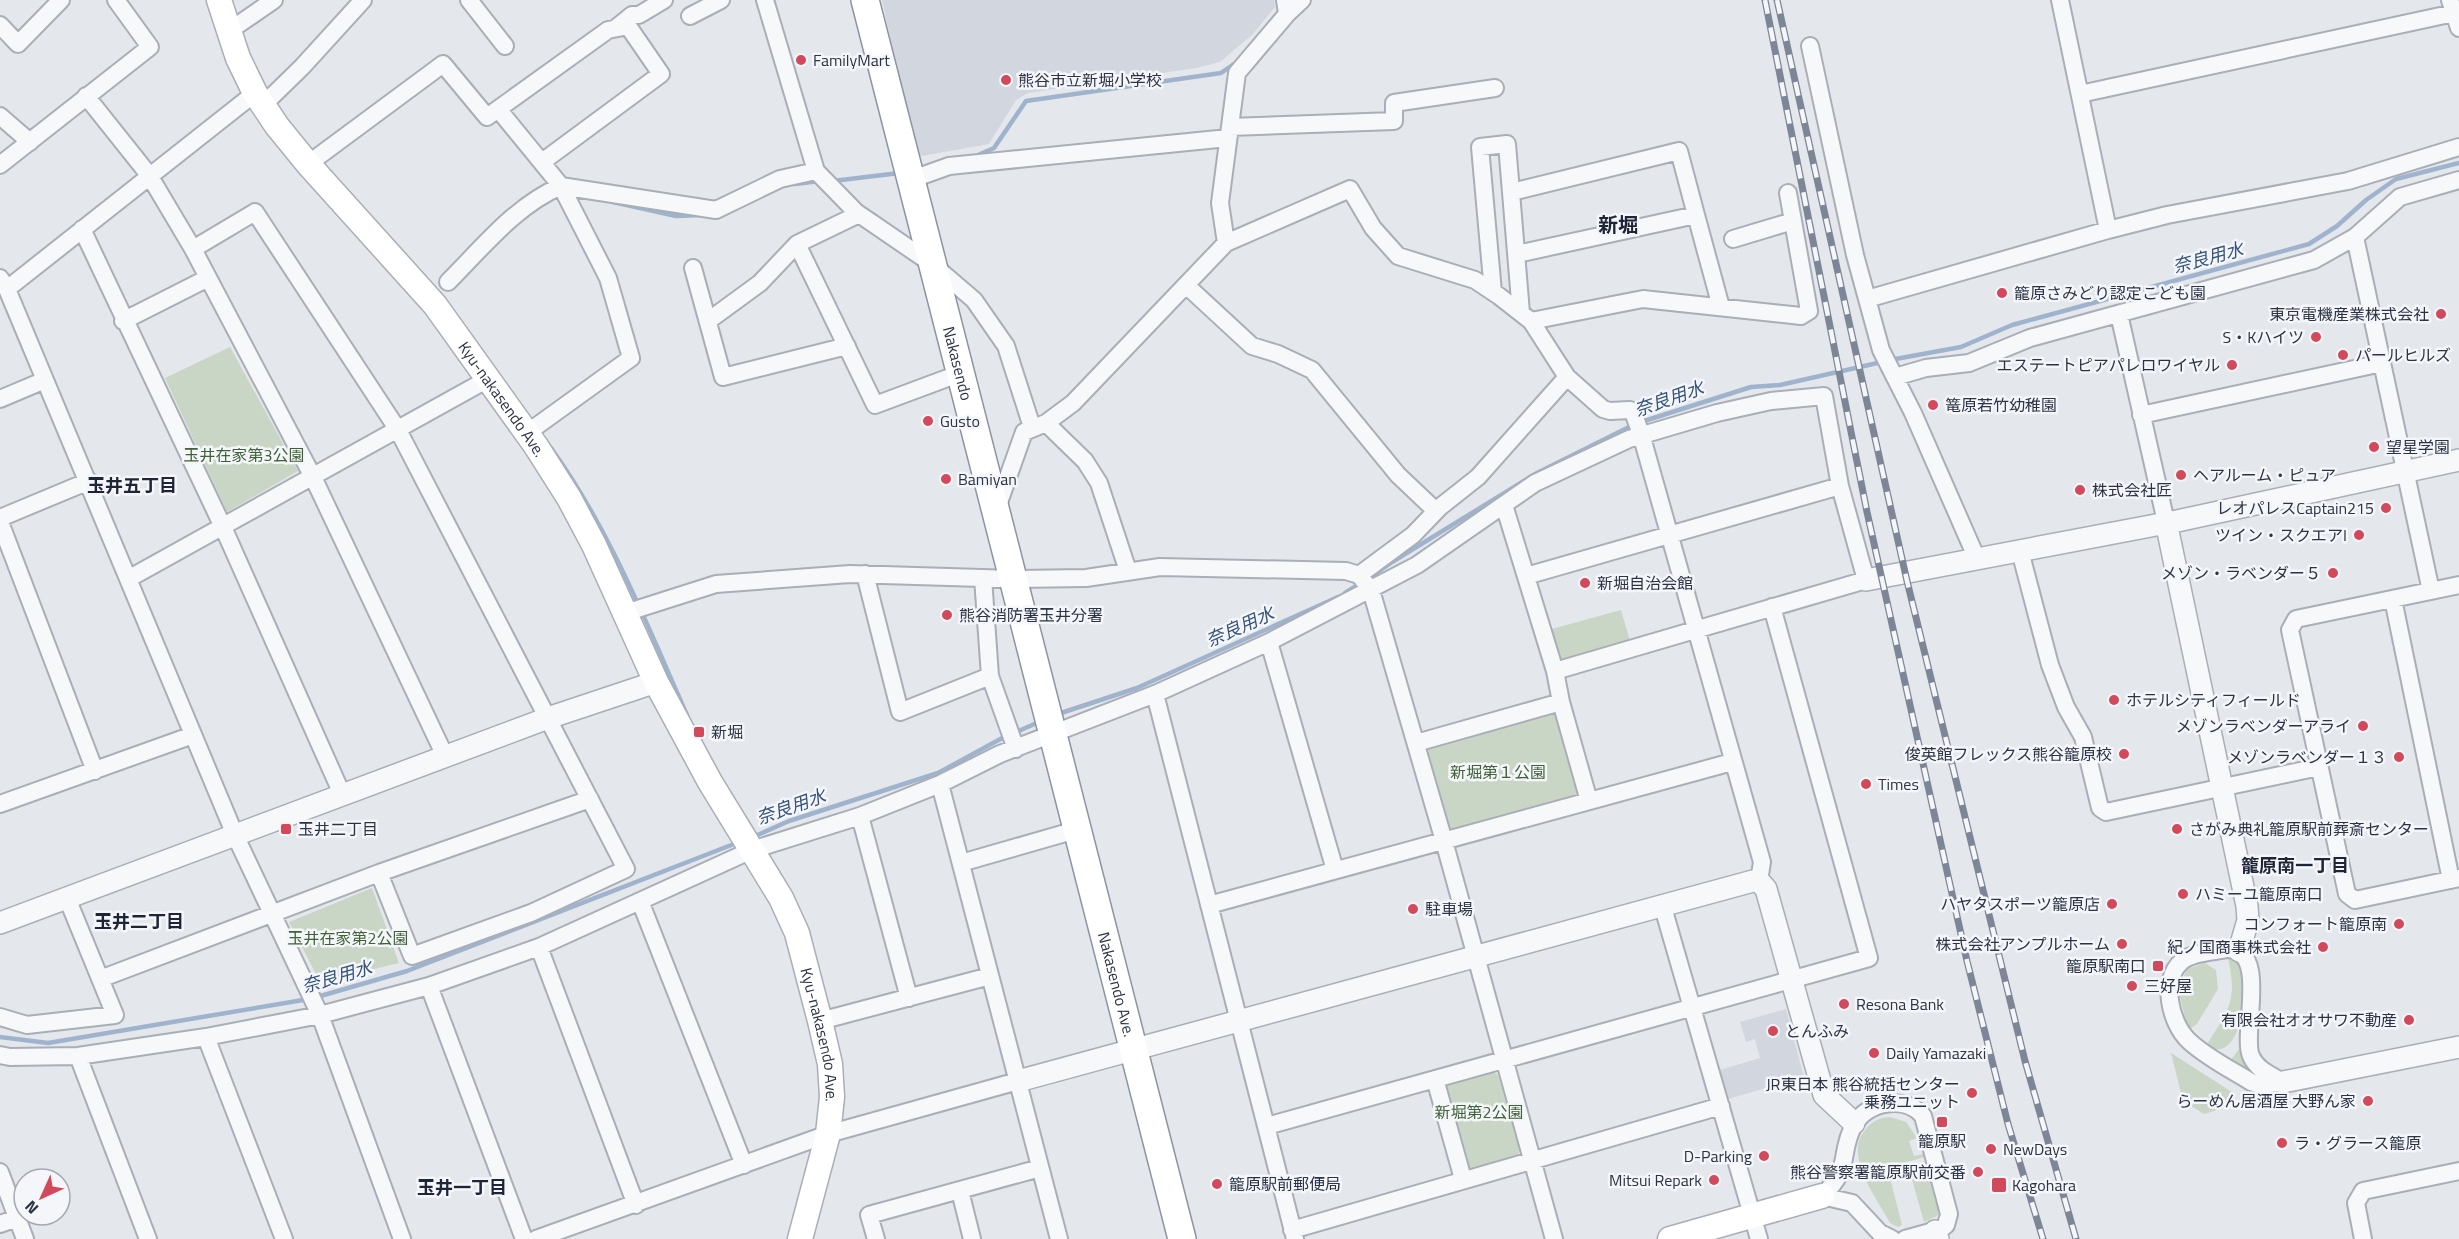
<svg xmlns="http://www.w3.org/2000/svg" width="2459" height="1239" viewBox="0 0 2459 1239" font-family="'Titillium Web','Noto Sans JP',sans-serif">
  <rect width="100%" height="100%" fill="#e4e7ec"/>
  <path fill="#d2d6de" d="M882,0h392l1,7 -22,27 -33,28 -24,6 -168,25 -12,7 -27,44 -73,13z
    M1786,1009l18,68 -76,22 -8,-29 40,-12 -5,-19 -9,3 -6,-20z"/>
  <path fill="#c9d6c5" d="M230,347l68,124 -71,41 -62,-134z
    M1621,610l9,31 -69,19 -6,-3 -7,-27z
    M1551,709l6,4 22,80 -4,5 -123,34 -6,-4 -22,-78 4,-6z
    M372,888l27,75 -79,19 -31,-60z
    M2228,958l11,4c2,6 4,12 5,18 3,22 -6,85 -38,66 22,-36 32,-44 22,-88z
    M2205,963l11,7 2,19 -21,35 -6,4 -4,-2 -9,-37 9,-20z
    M2239,1049l13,25 -22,-13z
    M2171,1053l61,39 3,7 -2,6 -29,9 -21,-13z
    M1492,1071l6,4 22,76 -3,6 -44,14 -9,-5 -21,-75 4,-7z
    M1890,1117l16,5 11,16 -8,3 5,15 10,-2 1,3 -33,9 -4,4 14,55 -4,2 -8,-4c-13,-25 -48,-68 -24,-94 6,-8 15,-12 24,-12z
    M1927,1171l4,3 9,35 -3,7 -13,6 -13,-46z"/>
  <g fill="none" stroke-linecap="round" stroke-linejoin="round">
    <path stroke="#9fb4cc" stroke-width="4.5" d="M978,155l16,-7 32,-47 195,-28 13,-9
      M833,181l66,-8
      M795,184l24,-3
      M613,202l63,14 26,-1
      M1890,360l71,-13 51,-22 297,-81 28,-18 29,-26 30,-21 63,-16
      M1641,422l110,-35 29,-2 102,-23
      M551,448c58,80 96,177 136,267
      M1368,579l24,-17 145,-89 96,-48
      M1345,593l16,-10
      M1058,714l79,-26 201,-91
      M1014,733l25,-11
      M753,837l36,-16 149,-48 68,-37
      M317,997l90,-26 332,-129
      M0,1037l48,6 261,-44"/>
    <g stroke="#a9aeb7" stroke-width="20">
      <path id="minor" d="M469,0l36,46
        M765,0l51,171 40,41 76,52 42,36 32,46 26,81
        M2060,0l48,230
        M2450,0l9,28
        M1287,14l15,-14
        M690,16l31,-16
        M0,25l18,19 43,-44
        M616,28l16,-13h7l25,-15
        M229,31l45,-31
        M1810,46l45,209 26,95 32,63 64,146
        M2080,94l374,-81
        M86,96l63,79 44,74 120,228 132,279
        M263,105l39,-38 61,-67
        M498,109l63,77 47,92 23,80 -104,75
        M0,116l30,26
        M1230,127l164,-6v-18l101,-15
        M308,164l135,-100 44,53 121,-87 20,-4 33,48 -119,88
        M0,165l150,-118 -34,-47
        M910,180l39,-14 279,-28
        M1512,192l167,-41 17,64
        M859,214l-62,30 78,161 86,-32
        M82,229l141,298 119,267
        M2355,237l76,354
        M1733,239l60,-18
        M1226,243l-6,-40 17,-130 50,-59 -2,-14
        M193,249l62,-37 143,218 228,439 -95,44 -119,43 -33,-83
        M1517,254l179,-39 25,92
        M693,268l30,109 124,-31
        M0,278l7,11 228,546 85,180 82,224
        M448,282c35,-35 67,-76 113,-96l155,24 64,-31 36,-8
        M1186,285l66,61 26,8 34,16 86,105 38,36
        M7,289l248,-196
        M1493,292l-13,-145 27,-3 14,169
        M1867,299l241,-69 59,-15 181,-34 111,-34
        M2119,314l47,208
        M123,321l85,-43
        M708,321l52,-38 37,-39
        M1531,321l112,-22 158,17 8,-5 -21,-118
        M1895,377l31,-9 43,-5 61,-25 284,-78 41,-23 45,-40 59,-17
        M0,399l45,-19
        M2141,415l241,-52
        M1046,423l39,38 14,22 29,88
        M1504,505l51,166 6,31
        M997,508l27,-76 22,-9 27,-20 153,-160 124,-54 23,39 25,28 77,24 24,16 32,25 36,56 36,32 7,2 20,-1 3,2 8,22 121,428 -3,19
        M0,518l89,-37
        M0,522l95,249
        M2020,551l30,114 16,42 17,30 17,71 6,4 213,-45
        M865,574l35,138 90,-36
        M1359,575l54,-40 27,-28 38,-30 89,-100
        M1526,576l314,-90
        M983,578l7,98 26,73
        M128,579l360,-200
        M2459,585l-163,34 -6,11 57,264 8,6 104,-22
        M2393,599l58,281
        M625,613l91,-29 134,-10 164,5 72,-1 74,-11 186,4 13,4 12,15 73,251 110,398
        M1269,642l66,228
        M1155,694l140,545
        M1416,743l145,-41 28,99
        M940,784l119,455
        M0,804l193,-69
        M860,816l49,182
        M961,863l115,-33
        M640,901l104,264
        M1662,904l97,335
        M1209,905l523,-143
        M539,947l97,258
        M2227,949c43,-1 14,85 24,107 6,14 20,19 32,26l-22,3 -10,-3c-21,-13 -45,-25 -62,-41 -19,-18 -29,-61 -7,-80 11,-9 31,-9 45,-12z
        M100,979l279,-106 211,-74
        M429,986l95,253
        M0,1017l27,8 88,-10 -48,-117
        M820,1021l170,-45
        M206,1037l78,202
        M0,1055l10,2 68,-1 128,-19 114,-22 109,-29 110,-39 213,-97 108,-34 80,-32 60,-30 155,-60 114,-52 148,-77 118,-82 94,-44 88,-26 54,-12 53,-5 16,90 26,94 -311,91
        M78,1056l70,183
        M1435,1079l28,100
        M1267,1126l602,-168 -97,-351
        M0,1172l25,67
        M960,1191l12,48
        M1822,1196c31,-29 16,-42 32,-71 13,-24 52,-30 69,-9l26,98 -3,11 -5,4 -36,10
        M1822,1196l30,7 28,30 12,6
        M0,1224l17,-6
        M1292,1230l429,-124
        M536,1239l292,-105 190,-53
        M876,1239l-7,-24 171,-47
        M2363,1239l-7,-36 7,-12 96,-20"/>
    </g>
    <g stroke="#a9aeb7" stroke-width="24">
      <path id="tertiary" d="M2166,522l81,384 1,14 -9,31
        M1866,580l311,-59 282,-61
        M0,923l548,-205 108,-36
        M1018,1081l735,-200h6l7,8 58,206 30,28
        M2283,1082l176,-35
        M1935,1231l3,8"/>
    </g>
    <g stroke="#a9aeb7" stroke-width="27">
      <g id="secondary">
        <path id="s1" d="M219,0l19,58 17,35 22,33 31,38 127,141 101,141 33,52 25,47 62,137 54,100 71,116 16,35 23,88 10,43 2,33 -4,37 -28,105"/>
        <path d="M1670,1239l152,-43"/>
      </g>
    </g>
    <g stroke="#8b94a3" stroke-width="30">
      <g id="trunk">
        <path id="s2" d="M865,0l317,1239"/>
      </g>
    </g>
    <use href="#minor" stroke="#f7f8fa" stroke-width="16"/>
    <use href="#tertiary" stroke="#f7f8fa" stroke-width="21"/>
    <use href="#secondary" stroke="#fff" stroke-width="24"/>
    <use href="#trunk" stroke="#fff" stroke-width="27"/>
    <g stroke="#7d8696" stroke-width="7">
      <path id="rail" d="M1765,0l102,512 100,449 41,163 35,115
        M1777,0l130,581 118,480 51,178"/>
    </g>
    <use href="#rail" stroke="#f4f6f9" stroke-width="4.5" stroke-dasharray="14" stroke-linecap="butt"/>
  </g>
  <g fill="#d1495b" stroke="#f4f6f9" stroke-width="2">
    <circle cx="801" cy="60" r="6"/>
    <circle cx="1006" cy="80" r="6"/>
    <circle cx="2002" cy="293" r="6"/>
    <circle cx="2441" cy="314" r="6"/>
    <circle cx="2316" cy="337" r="6"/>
    <circle cx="2343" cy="355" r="6"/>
    <circle cx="2232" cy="365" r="6"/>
    <circle cx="1933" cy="405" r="6"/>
    <circle cx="928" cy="421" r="6"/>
    <circle cx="2374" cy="447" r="6"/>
    <circle cx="2181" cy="475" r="6"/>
    <circle cx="946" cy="479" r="6"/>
    <circle cx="2080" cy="490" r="6"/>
    <circle cx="2386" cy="508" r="6"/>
    <circle cx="2359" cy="535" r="6"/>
    <circle cx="2333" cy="573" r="6"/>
    <circle cx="1585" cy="583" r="6"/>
    <circle cx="947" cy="615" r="6"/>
    <circle cx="2114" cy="700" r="6"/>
    <circle cx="2363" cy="726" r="6"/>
    <rect x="693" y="726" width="12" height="12" rx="3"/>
    <circle cx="2124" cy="754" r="6"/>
    <circle cx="2399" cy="757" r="6"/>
    <circle cx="1866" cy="784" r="6"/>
    <rect x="280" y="823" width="12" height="12" rx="3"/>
    <circle cx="2177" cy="829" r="6"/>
    <circle cx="2183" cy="894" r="6"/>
    <circle cx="2112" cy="904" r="6"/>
    <circle cx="1413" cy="909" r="6"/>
    <circle cx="2399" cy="924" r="6"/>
    <circle cx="2122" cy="944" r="6"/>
    <circle cx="2323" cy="947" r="6"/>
    <rect x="2152" y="960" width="12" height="12" rx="3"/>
    <circle cx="2132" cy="986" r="6"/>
    <circle cx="1844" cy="1004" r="6"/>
    <circle cx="2409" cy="1020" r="6"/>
    <circle cx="1773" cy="1031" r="6"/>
    <circle cx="1874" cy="1053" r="6"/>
    <circle cx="1972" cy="1093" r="6"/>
    <circle cx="2368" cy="1101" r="6"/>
    <rect x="1936" y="1116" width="12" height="12" rx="3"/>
    <circle cx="2282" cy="1143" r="6"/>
    <circle cx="1991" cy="1149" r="6"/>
    <circle cx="1764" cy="1156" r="6"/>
    <circle cx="1978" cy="1172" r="6"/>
    <circle cx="1714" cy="1180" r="6"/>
    <circle cx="1217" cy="1184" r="6"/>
    <rect x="1991" y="1177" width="16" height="16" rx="3"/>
  </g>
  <g text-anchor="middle" stroke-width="5" stroke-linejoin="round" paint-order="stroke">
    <g font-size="16" fill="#2b3445" stroke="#f4f6f9" text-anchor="start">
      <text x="813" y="66">FamilyMart</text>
      <text x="1018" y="86">熊谷市立新堀小学校</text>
      <text x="2014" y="299">籠原さみどり認定こども園</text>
      <text x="2429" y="320" text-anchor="end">東京電機産業株式会社</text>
      <text x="2304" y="343" text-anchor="end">S・Kハイツ</text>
      <text x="2355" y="361">パールヒルズ</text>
      <text x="2220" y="371" text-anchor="end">エステートピアパレロワイヤル</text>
      <text x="1945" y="411">篭原若竹幼稚園</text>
      <text x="940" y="427">Gusto</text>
      <text x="2386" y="453">望星学園</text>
      <text x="2193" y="481">ヘアルーム・ピュア</text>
      <text x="958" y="485">Bamiyan</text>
      <text x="2092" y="496">株式会社匠</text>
      <text x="2374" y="514" text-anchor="end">レオパレスCaptain215</text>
      <text x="2347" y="541" text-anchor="end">ツイン・スクエアI</text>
      <text x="2321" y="579" text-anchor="end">メゾン・ラベンダー５</text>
      <text x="1597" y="589">新堀自治会館</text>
      <text x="959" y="621">熊谷消防署玉井分署</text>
      <text x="2126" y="706">ホテルシティフィールド</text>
      <text x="2351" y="732" text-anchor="end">メゾンラベンダーアライ</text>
      <text x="711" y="738">新堀</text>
      <text x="2112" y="760" text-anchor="end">俊英館フレックス熊谷籠原校</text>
      <text x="2387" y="763" text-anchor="end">メゾンラベンダー１３</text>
      <text x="1878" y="790">Times</text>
      <text x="298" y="835">玉井二丁目</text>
      <text x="2189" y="835">さがみ典礼籠原駅前葬斎センター</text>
      <text x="2195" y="900">ハミーユ籠原南口</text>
      <text x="2100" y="910" text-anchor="end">ハヤタスポーツ籠原店</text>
      <text x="1425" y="915">駐車場</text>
      <text x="2387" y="930" text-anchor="end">コンフォート籠原南</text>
      <text x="2110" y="950" text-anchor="end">株式会社アンプルホーム</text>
      <text x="2311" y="953" text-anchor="end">紀ノ国商事株式会社</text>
      <text x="2146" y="972" text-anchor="end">籠原駅南口</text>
      <text x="2144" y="992">三好屋</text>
      <text x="1856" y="1010">Resona Bank</text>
      <text x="2397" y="1026" text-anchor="end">有限会社オオサワ不動産</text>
      <text x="1785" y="1037">とんふみ</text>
      <text x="1886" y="1059">Daily Yamazaki</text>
      <text x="1960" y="1090" text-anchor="end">JR東日本 熊谷統括センター<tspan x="1960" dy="18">乗務ユニット</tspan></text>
      <text x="2356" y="1107" text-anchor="end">らーめん居酒屋 大野ん家</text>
      <text x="1942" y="1147" text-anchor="middle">籠原駅</text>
      <text x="2294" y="1149">ラ・グラース籠原</text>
      <text x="2003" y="1155">NewDays</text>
      <text x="1752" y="1162" text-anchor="end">D-Parking</text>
      <text x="1966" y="1178" text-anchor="end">熊谷警察署籠原駅前交番</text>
      <text x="1702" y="1186" text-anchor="end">Mitsui Repark</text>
      <text x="1229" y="1190">籠原駅前郵便局</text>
      <text x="2012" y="1191">Kagohara</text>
    </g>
    <g font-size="16" fill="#2b3445" stroke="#f4f6f9">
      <text dy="6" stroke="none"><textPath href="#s2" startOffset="375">Nakasendo</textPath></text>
      <text dy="6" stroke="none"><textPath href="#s1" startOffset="494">Kyu-nakasendo Ave.</textPath></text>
      <text dy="6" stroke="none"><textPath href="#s2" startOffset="1016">Nakasendo Ave.</textPath></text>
      <text dy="6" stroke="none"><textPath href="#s1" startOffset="1210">Kyu-nakasendo Ave.</textPath></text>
    </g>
    <g font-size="16" fill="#3f6138" stroke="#f4f6f9">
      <text x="244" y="461">玉井在家第3公園</text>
      <text x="1498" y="778">新堀第１公園</text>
      <text x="348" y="944">玉井在家第2公園</text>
      <text x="1479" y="1118">新堀第2公園</text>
    </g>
    <g font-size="18" font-style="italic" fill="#34527a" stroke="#f4f6f9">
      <text transform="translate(2208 258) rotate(-15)" y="6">奈良用水</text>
      <text transform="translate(1669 399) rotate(-19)" y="6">奈良用水</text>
      <text transform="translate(1240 627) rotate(-24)" y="6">奈良用水</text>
      <text transform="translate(791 807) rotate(-19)" y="6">奈良用水</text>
      <text transform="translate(337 977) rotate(-16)" y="6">奈良用水</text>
    </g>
    <g font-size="18" font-weight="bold" fill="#1d2536" stroke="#f4f6f9">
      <text x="132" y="492">玉井五丁目</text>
      <text x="2295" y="872">籠原南一丁目</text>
      <text x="139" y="928">玉井二丁目</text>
      <text x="462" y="1194">玉井一丁目</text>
    </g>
    <g font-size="20" font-weight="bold" fill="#1d2536" stroke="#f4f6f9">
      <text x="1618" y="232">新堀</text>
    </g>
  </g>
  <g transform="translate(42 1197) rotate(225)"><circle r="28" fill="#f4f6f9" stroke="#a4a8b1" stroke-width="1.5"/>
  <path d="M0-4.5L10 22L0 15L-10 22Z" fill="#d1495b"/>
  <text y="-9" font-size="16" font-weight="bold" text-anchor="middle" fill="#2b3445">N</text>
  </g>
</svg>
